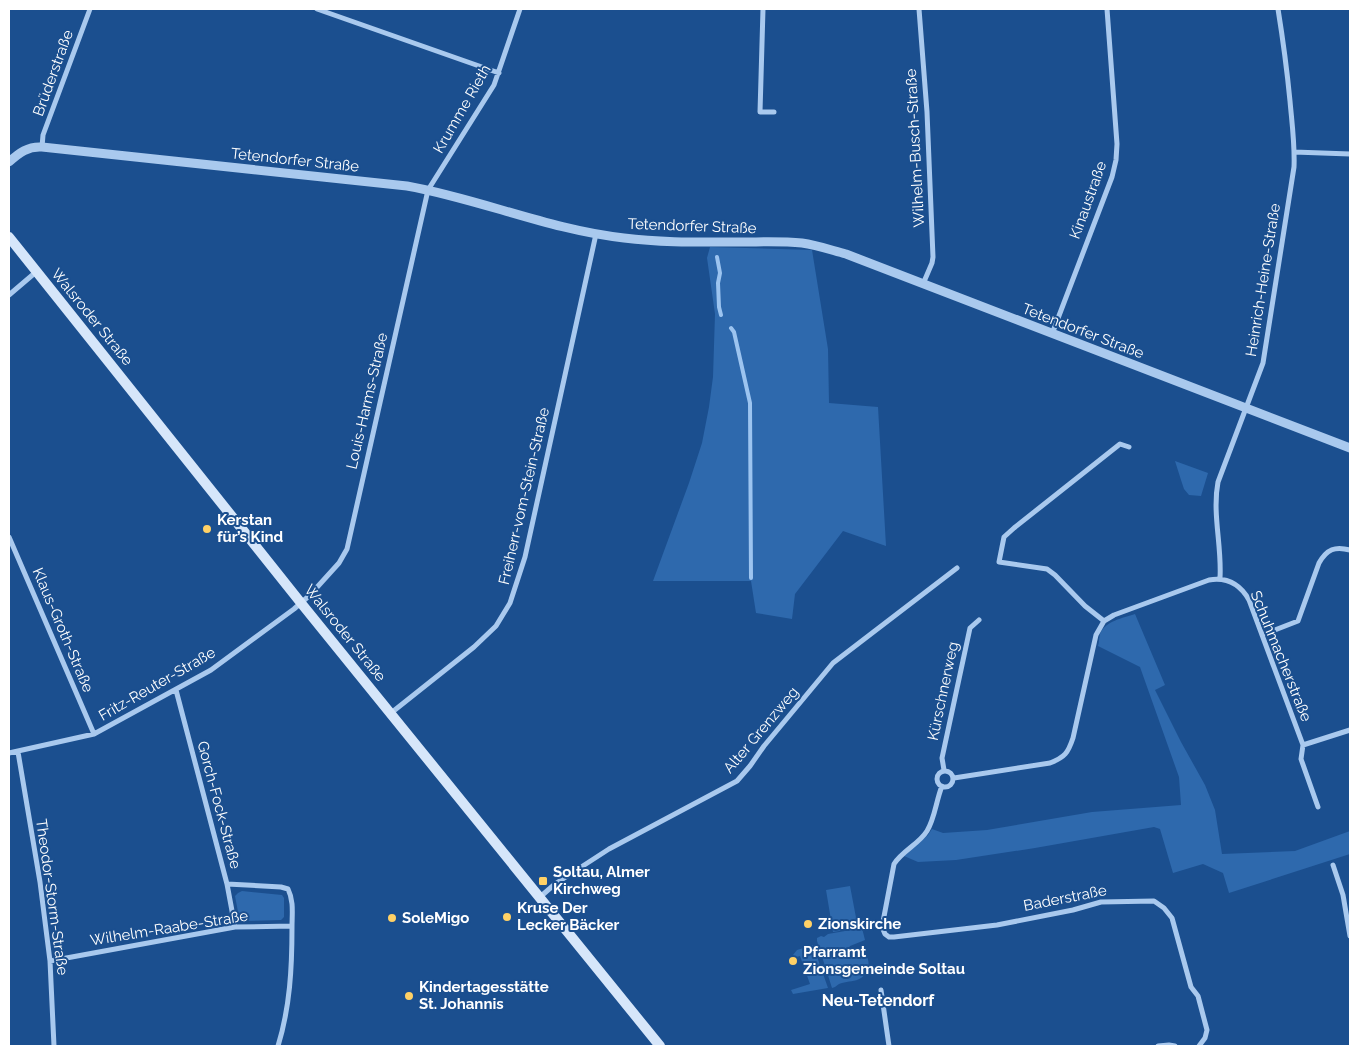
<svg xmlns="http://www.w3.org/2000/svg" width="1359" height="1055" viewBox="0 0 1359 1055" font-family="Raleway,sans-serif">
  <rect width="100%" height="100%" fill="#1b4f8f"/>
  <path fill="#2e69ad" d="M710,247l102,3 16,99 1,54 49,4 8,139 -43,-15 -48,63 -3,25 -36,-6 -5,-32h-98l36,-98 13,-40 7,-36 4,-30 2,-63 -8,-56z
    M1175,461l33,12 -7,23 -12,-1 -5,-6 -3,-9z
    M1135,614l30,71 -10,5 26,52 24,43 10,25 7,44 73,-3 55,-20v23l-121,39 -6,-20 -20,-9 -30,9 -13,-44 -6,-2 -119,21 -79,12 -38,2 -14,-6 24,-21 4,-6 11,4 44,-3 105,-18 89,-7 -2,-28 -39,-110 -42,-21c1,-3 1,-8 2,-12 5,-13 23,-16 35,-20z
    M850,886l8,42 -25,4 -7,-42z
    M242,891l40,4 2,3v19l-3,3 -37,1 -5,-4 -4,-21 3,-3z
    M862,928l3,12 -15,6 -3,4 3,3c3,0 8,-1 11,0 11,2 9,19 0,25 -6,4 -13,3 -19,5 -5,1 -5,4 -10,5l-15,-47v-3l4,-2 3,1 4,-3z
    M813,945l15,43 -35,6 -2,-4 19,-6 -10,-28 -7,2v-3l4,-5z"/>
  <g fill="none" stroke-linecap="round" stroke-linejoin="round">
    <path stroke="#9cc4f0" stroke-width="4" d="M717,257l3,16 -2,10 1,24 2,8
      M731,328l3,4 16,71 1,175"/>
    <path stroke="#a9c9ee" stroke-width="5" d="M317,9l182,64
      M763,9l-3,103h14
      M919,9l8,103 6,145 -1,6 -9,21
      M42,147l1,-12 47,-126
      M1294,152l56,2
      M9,295l27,-23
      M1052,334l60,-157 4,-17 1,-16 -10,-135
      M9,537l85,197
      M1220,578c2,-32 -8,-64 -2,-96l45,-119 31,-196c1,-22 -2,-43 -4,-66 -3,-31 -7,-61 -12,-92
      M1104,621l-19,-15 -30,-31 -8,-6 -48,-7 5,-25 10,-9 106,-84 9,3
      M1262,635l36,-14 21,-58c8,-14 16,-17 31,-13
      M176,690l51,194 8,43
      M391,713l83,-66 22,-21 14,-23 15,-46 71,-323
      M1303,745l47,-15
      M18,752l22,130 10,79 4,85
      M9,753l85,-19 117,-64 83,-61 16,-14 29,-32 8,-14 81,-359 66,-105 26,-76
      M944,770l-2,-12 28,-130 9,-8
      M937 779a8 8 0 1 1 16 0a8 8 0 1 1-16 0Z
      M954,778l96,-15c15,-6 18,-10 23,-25l23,-103 8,-14 10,-6 95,-35c18,-3 31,4 40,20l54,145 -2,14 17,48
      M942,786c-6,15 -7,32 -15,45 -8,13 -25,20 -33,33l-12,63 3,7 4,3h5l103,-12 76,-15 28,-8 53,-1 10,7 8,10 19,69 7,9 9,34 -2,8 -6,8
      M1333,865l10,30 7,41
      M227,884l54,3 7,2c6,12 4,25 4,38 0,41 -2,80 -14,119
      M540,897l15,-13 54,-35 128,-68 13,-15 14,-20 69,-83 124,-95
      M50,961l185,-34 57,-1
      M881,990l8,56
      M1158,1046l11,-1 6,1"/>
    <path stroke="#a9c9ee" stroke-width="9" d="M9,162c10,-9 19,-16 33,-15l365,39c73,13 143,44 217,52 39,5 78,4 117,4 20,0 41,-1 61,1 15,2 29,7 44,11l504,194"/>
    <path stroke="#d6e6fa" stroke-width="10" d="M9,237l292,366 359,443"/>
  </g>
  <g fill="#ffd166" stroke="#1b4f8f" stroke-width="2">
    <circle cx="207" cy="529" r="5"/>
    <rect x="538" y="876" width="10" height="10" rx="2.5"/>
    <circle cx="507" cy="917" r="5"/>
    <circle cx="392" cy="918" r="5"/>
    <circle cx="808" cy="924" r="5"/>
    <circle cx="793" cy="961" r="5"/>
    <circle cx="409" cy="996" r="5"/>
  </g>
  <g text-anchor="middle" stroke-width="4" stroke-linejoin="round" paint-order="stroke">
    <g font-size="15" fill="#fff" stroke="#1b4f8f">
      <text transform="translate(53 73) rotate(-70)" y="5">Brüderstraße</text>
      <text transform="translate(462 109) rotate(-60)" y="5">Krumme Rieth</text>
      <text transform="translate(915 148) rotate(-93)" y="5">Wilhelm-Busch-Straße</text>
      <text transform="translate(295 160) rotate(6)" y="5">Tetendorfer Straße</text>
      <text transform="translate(1088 200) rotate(-70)" y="5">Kinaustraße</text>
      <text transform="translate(692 226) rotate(2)" y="5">Tetendorfer Straße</text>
      <text transform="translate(1263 280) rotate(-81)" y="5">Heinrich-Heine-Straße</text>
      <text transform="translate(92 317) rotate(51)" y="5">Walsroder Straße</text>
      <text transform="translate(1083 331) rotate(21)" y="5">Tetendorfer Straße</text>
      <text transform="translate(367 401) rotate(-77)" y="5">Louis-Harms-Straße</text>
      <text transform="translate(524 496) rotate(-77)" y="5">Freiherr-vom-Stein-Straße</text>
      <text transform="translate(63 630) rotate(67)" y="5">Klaus-Groth-Straße</text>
      <text transform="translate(345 633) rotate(51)" y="5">Walsroder Straße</text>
      <text transform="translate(1281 656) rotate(68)" y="5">Schuhmacherstraße</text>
      <text transform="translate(157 684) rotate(-30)" y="5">Fritz-Reuter-Straße</text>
      <text transform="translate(943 691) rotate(-78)" y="5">Kürschnerweg</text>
      <text transform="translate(761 730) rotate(-50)" y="5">Alter Grenzweg</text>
      <text transform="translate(219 805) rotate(75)" y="5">Gorch-Fock-Straße</text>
      <text transform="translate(52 897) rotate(82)" y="5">Theodor-Storm-Straße</text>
      <text transform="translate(1065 898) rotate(-11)" y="5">Baderstraße</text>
      <text transform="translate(169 928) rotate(-9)" y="5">Wilhelm-Raabe-Straße</text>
    </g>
    <g font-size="15" font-weight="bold" fill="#fff" stroke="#1b4f8f" text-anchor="start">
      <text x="217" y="525">Kerstan<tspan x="217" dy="17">für’s Kind</tspan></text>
      <text x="553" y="877">Soltau, Almer<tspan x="553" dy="17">Kirchweg</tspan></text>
      <text x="517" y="913">Kruse Der<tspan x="517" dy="17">Lecker Bäcker</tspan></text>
      <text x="402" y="923">SoleMigo</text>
      <text x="818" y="929">Zionskirche</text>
      <text x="803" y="957">Pfarramt<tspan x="803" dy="17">Zionsgemeinde Soltau</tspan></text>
      <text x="419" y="992">Kindertagesstätte<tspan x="419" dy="17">St. Johannis</tspan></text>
    </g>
    <g font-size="16" font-weight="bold" fill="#fff" stroke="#1b4f8f">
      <text x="878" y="1006">Neu-Tetendorf</text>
    </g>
  </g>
  <rect width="1359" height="1055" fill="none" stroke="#ffffff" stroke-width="20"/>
</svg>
